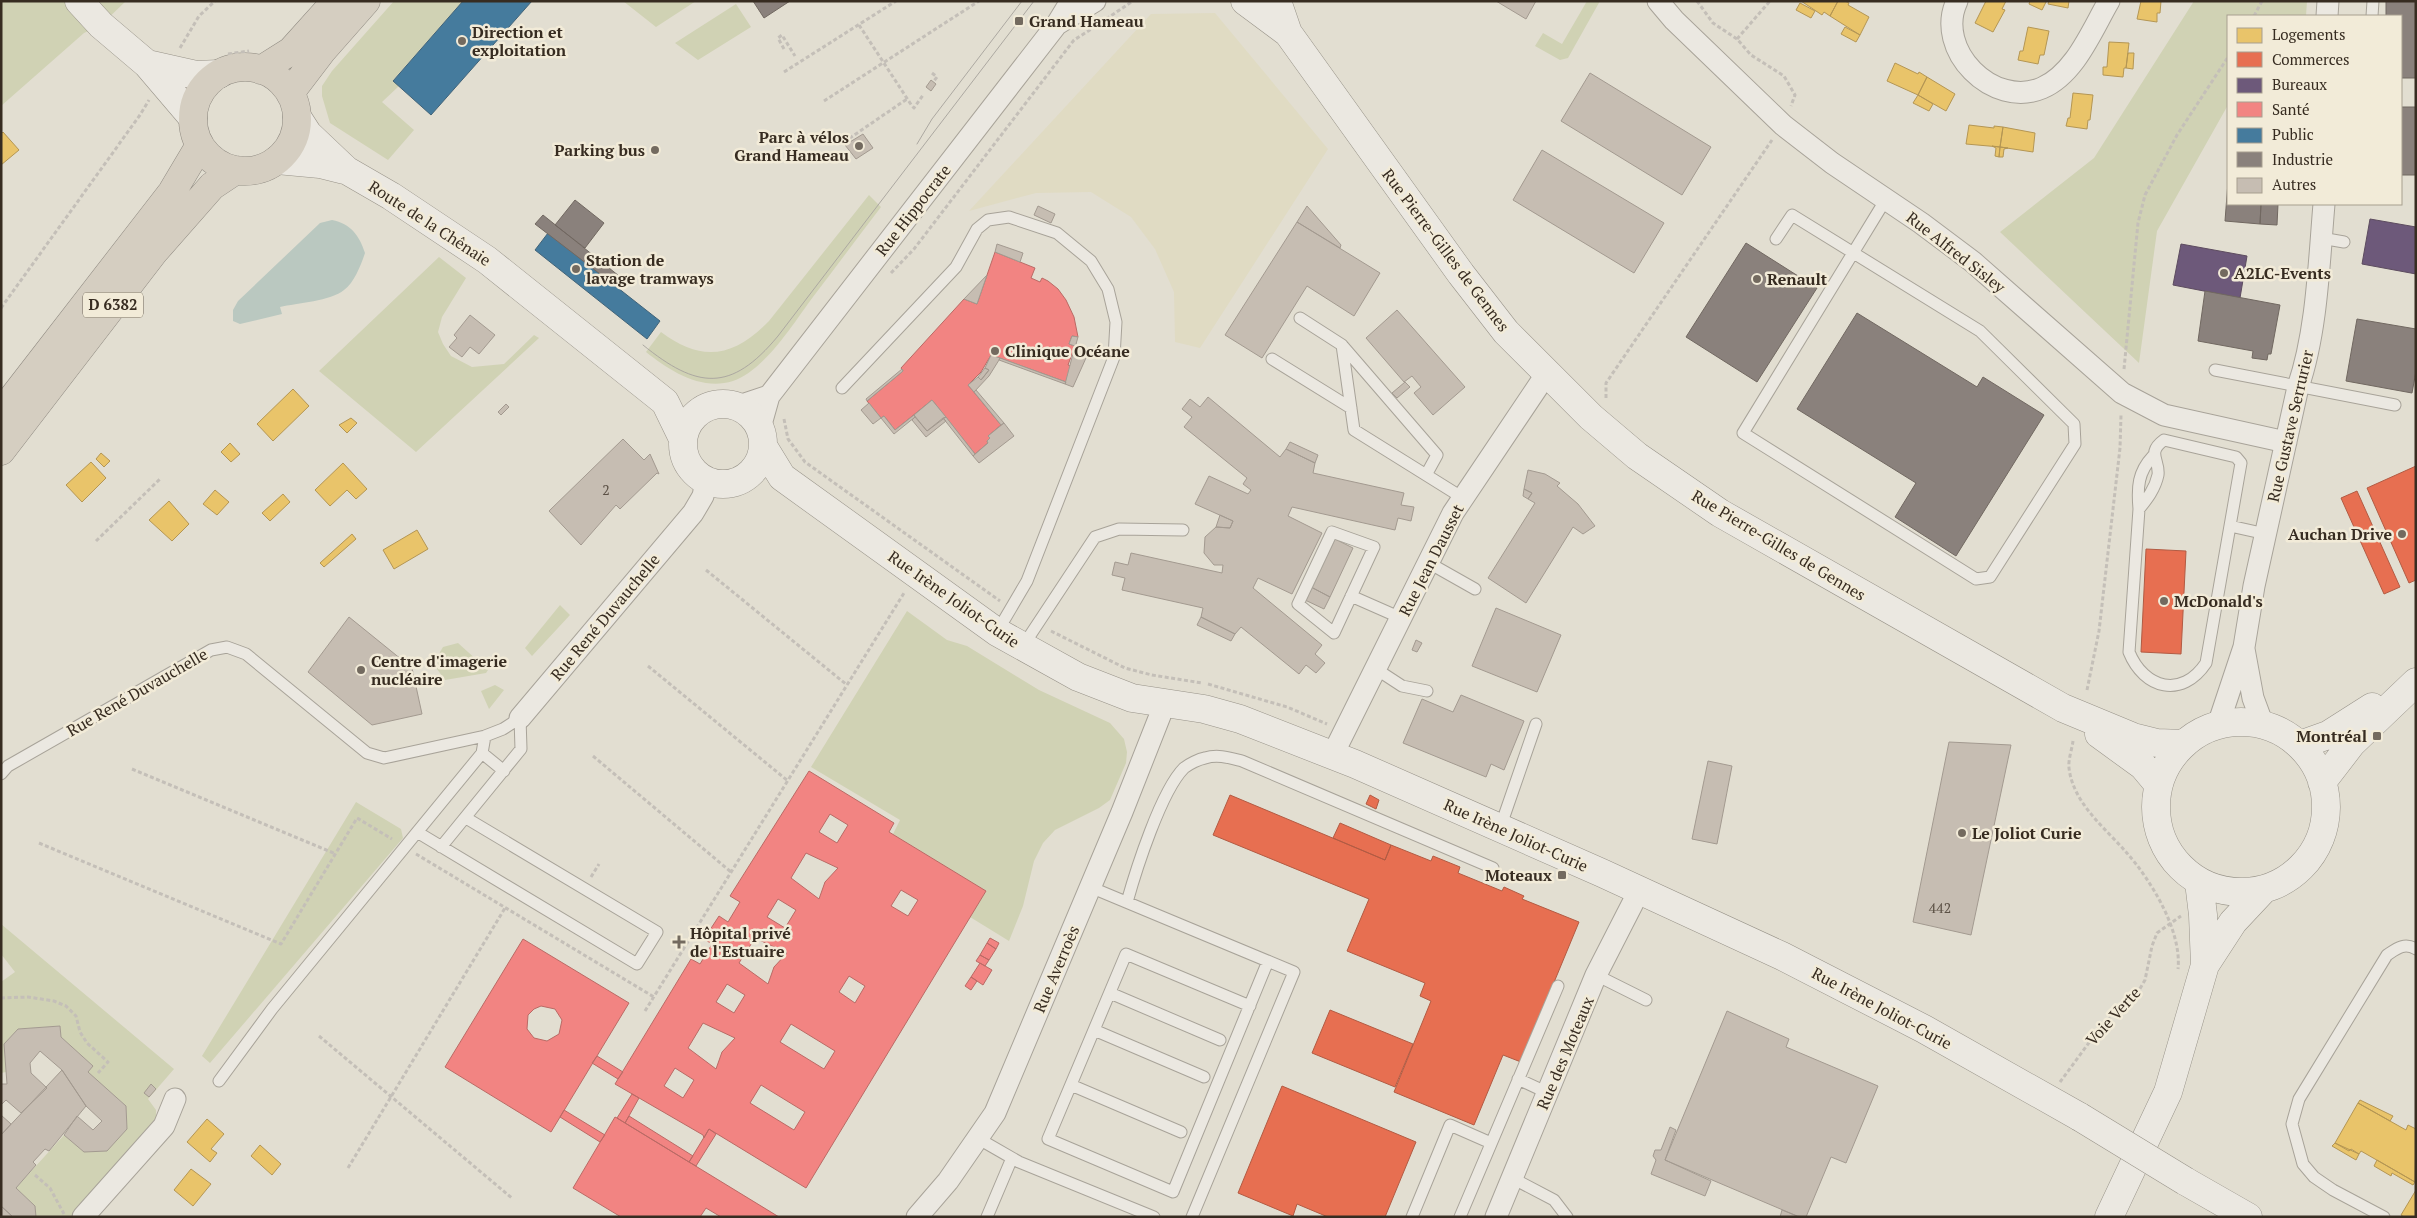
<svg xmlns="http://www.w3.org/2000/svg" width="2417" height="1218" viewBox="0 0 2417 1218" font-family="'PT Serif',serif">
  <rect width="100%" height="100%" fill="#e2ded1"/>
  <path fill="#e0dbc3" d="M1215,13l113,136 -128,199 -25,-6 -1,-50 -19,-43 -24,-32 -40,-25 -55,1 -67,18 182,-197z"/>
  <path fill="#d0d2b4" d="M1,1h125l-25,24 -17,8 -83,73z
    M394,1h69l-70,79 6,6 -17,16 32,28 -26,30 -58,-37 -8,-27v-10l10,-15z
    M623,1h73l-40,26z
    M1587,1h13l-32,57 -8,2 -25,-14 8,-13 19,11z
    M2194,1h113l-1,15h-78v89l-71,126 -18,132 -139,-131 94,-74z
    M736,4l15,23 -53,33 -23,-17z
    M869,195l12,12c-22,29 -43,57 -65,86 -20,26 -50,77 -83,88 -32,10 -63,-10 -87,-29l15,-20c41,31 73,25 108,-11z
    M439,257l27,21 -24,39 -4,15 5,12 8,12 21,11 32,-3 30,-29 5,3 -123,114 -97,-81z
    M560,605l10,10 -38,41 -7,-8z
    M907,611l40,29 20,6 72,44 71,33 14,16 3,13 -1,11 -16,37 -11,8 -44,22 -12,13 -9,18 -11,45 -14,35 -39,-24 16,-26 -93,-57 7,-14 -89,-53z
    M458,643l30,27 -2,3 -41,7 -8,-11 3,-17 3,-5z
    M495,685l9,5 -15,19 -8,-18z
    M356,802l45,27 2,9 -193,225 -8,-7z
    M1,924l173,145 -26,30 8,11v10l-83,97h-37l-1,-11 -19,-18 48,-53 20,17 23,-1 20,-22 -1,-23 -38,-34 5,-6 -32,-29 -1,-11 -42,3 -14,15 2,28 -5,1v-91l14,-10 -14,-18z"/>
  <path fill="#bac8c0" d="M332,220c19,4 27,15 33,33 -4,12 -11,30 -21,37 -13,11 -47,13 -64,17l2,7 -42,10 -7,-3v-11l5,-9 82,-78z"/>
  <path fill="#e9c46a" stroke="#b49654" d="M1801,1h37l-8,15 -6,-4 -2,3z
    M1838,1h7l4,2 -1,2 21,12 -9,18 -30,-19z
    M1986,1h20l-4,8 3,1 -12,22 -18,-9z
    M2030,1h15l1,1 -4,8 -13,-6z
    M2049,1h20l-1,7 -20,-4z
    M2141,1h20l-1,12h-3v9l-20,-3z
    M1800,3l15,8 -4,7 -15,-8z
    M1845,27l15,8 -4,7 -15,-8z
    M2028,27l21,4 -5,24h-4l-2,9 -20,-4 2,-9h3z
    M2109,42l20,1 -3,25h-2l-1,9 -20,-2v-8h4z
    M2128,53h6l-1,16 -7,-1z
    M1895,63l23,11 1,-2 8,5 -9,18 -31,-14z
    M1927,77l28,17 -9,17 -28,-16z
    M2073,93l20,2 -3,25h-2l-1,9 -21,-3 2,-8h2z
    M1918,95l15,9 -4,7 -16,-8z
    M1969,125l25,3v-2l9,1 -3,20 -34,-3z
    M2003,127l32,6 -2,19 -33,-5z
    M3,132l16,18 -18,15v-31z
    M1992,146l8,1 -1,10 -4,-1 1,-8z
    M2000,147l8,1 -4,1 -1,8h-4z
    M293,389l16,17 -36,35 -16,-17z
    M351,418l6,5 -10,10 -8,-8z
    M230,443l10,11 -9,8 -10,-10z
    M101,453l9,8 -6,6 -8,-8z
    M91,462l15,16 -24,24 -16,-17z
    M343,463l24,26 -11,10 -9,-9 -17,16 -15,-16z
    M215,490l14,12 -12,13 -14,-11z
    M283,494l7,8 -20,19 -8,-8z
    M169,501l20,23 -17,17 -23,-21z
    M417,530l11,19 -34,20 -11,-19z
    M352,534l4,5 -32,28 -4,-4z
    M2360,1100l33,16 -3,5 -32,-18z
    M2358,1103l48,27 2,-5 8,4 -1,53 -54,-31 -2,3 -8,-5 -2,2 -14,-8z
    M207,1119l17,15 -13,15 6,4 -7,9 -23,-20z
    M2335,1143l24,11 -3,6 -24,-14z
    M260,1145l21,19 -9,11 -21,-19z
    M2377,1160l38,22 -2,3 -21,-12 -1,3 -17,-10z
    M191,1169l20,15 -18,22 -19,-16z
    M2416,1190v27h-12l-3,-2z"/>
  <path fill="#e76f51" stroke="#b25b43" d="M2416,466v114l-7,3 -42,-95z
    M2357,491l43,96 -16,7 -43,-96z
    M2146,549l40,2 -5,103 -40,-2z
    M1230,795l155,65 6,-15 40,16 2,-5 27,11 -2,6 44,18 2,-4 20,9 -2,3 57,23 -58,140 -18,-7 -29,70 -80,-33 37,-91 -11,-5 5,-13 -78,-32 22,-52 -156,-64z
    M1370,795l9,5 -3,9 -10,-5z
    M1340,823l51,22 -6,15 -52,-22z
    M1330,1010l83,34 -18,43 -83,-34z
    M1282,1086l134,56 -31,75h-57l-31,-13 -4,12 -55,-23z"/>
  <path fill="#6d597a" stroke="#5d4c5f" d="M2370,219l46,8v47l-54,-10z
    M2181,244l66,12 -7,42 -67,-13z"/>
  <path fill="#f28482" stroke="#ba6a65" fill-rule="evenodd" d="M995,252l40,16 -4,10 9,4 2,-4 6,3 10,8 8,11 8,17 4,20 -6,-1 -3,8 6,2 -7,19 3,1 -5,16 -75,-27 -10,17 -13,13 33,40 -13,11 2,2 -3,3 1,2 -13,11 -43,-54 -37,30 -11,-14 -3,2 -14,-17 36,-30 -2,-3 63,-69 13,5z
    M809,771l85,52 -5,9 97,59 -180,297 -97,-59 -5,9 -1,-3 -88,-51 76,-125 9,5 12,-20 -8,-5 15,-23 9,6 12,-20 -10,-6zM830,814l18,11 -11,18 -18,-11zM806,853l32,15 -13,14 -6,17 -28,-21zM901,890l17,10 -10,16 -17,-10zM778,899l18,11 -11,18 -18,-11zM755,938l32,15 -13,14 -6,17 -29,-21zM849,976l16,10 -10,17 -16,-11zM727,984l18,11 -11,18 -18,-11zM703,1023l32,15 -13,14 -6,17 -28,-21zM791,1024l44,27 -11,18 -44,-27zM675,1068l19,12 -11,18 -19,-12zM761,1085l44,27 -11,18 -44,-27z
    M990,938l9,5 -3,6 -9,-6z
    M523,939l106,64 -78,129 -106,-65zM541,1006l14,3 7,11 -3,14 -12,7 -13,-3 -7,-9 1,-14 6,-6z
    M987,943l9,6 -7,11 -9,-5z
    M980,955l9,5 -4,6 -9,-5z
    M980,963l12,7 -9,15 -12,-8z
    M971,977l6,4 -6,9 -6,-4z
    M597,1056l26,16 -5,7 -26,-16z
    M632,1094l7,4 -14,25 -8,-5z
    M564,1110l41,25 -5,7 -40,-25z
    M629,1116l64,40 -4,6 -64,-39z
    M615,1117l2,1 162,99h-58l-15,-9 -6,9h-79l-48,-29z
    M709,1129l7,5 -20,32 -7,-4z"/>
  <path fill="#457b9d" stroke="#416378" d="M463,1h69l-101,114 -38,-34z
    M548,233l112,88 -13,18 -112,-89z"/>
  <path fill="#8a817c" stroke="#716861" d="M753,1h37l-26,17z
    M2386,1h30v77h-15v-62h-15z
    M2401,107h15v68h-15z
    M2228,182v22h33l-1,20 -35,-3z
    M575,200l29,23 -19,25 -30,-23z
    M2261,204h17l-1,21 -17,-1z
    M543,215l81,65 -7,7 -82,-63z
    M1746,243l71,45 -60,94 -71,-45z
    M2205,291l75,14 -9,49h-3l-1,6 -15,-2 1,-7 -55,-10z
    M1857,313l120,74 6,-10 61,38 -88,141 -61,-39 21,-34 -119,-74z
    M2357,319l59,10v42l-4,22 -66,-12z"/>
  <path fill="#c6bdb2" stroke="#a39a90" d="M1496,1h40l-10,18z
    M1590,73l121,74 -29,48 -121,-74z
    M931,80l5,4 -5,7 -5,-4z
    M863,134l10,14 -17,11 -11,-14z
    M1542,150l122,73 -30,50 -121,-73z
    M1038,206l17,8 -4,9 -17,-8z
    M1307,206l34,39 -1,3 -43,-26z
    M1297,222l83,51 -26,43 -47,-30 -45,72 -37,-23z
    M997,244l26,9 -3,9 -25,-10z
    M987,275l-10,29 -13,-5z
    M1397,310l68,77 -32,28 -19,-22 7,-6 -9,-11 -8,6 -38,-44z
    M470,315l25,20 -16,19 -9,-7 -8,10 -13,-10 8,-9 -3,-3z
    M1072,336l6,1 -2,7 14,5 -17,38 -8,-3 10,-38 -6,-2z
    M991,355l9,3 -1,2 -10,16 -15,16 -6,-7 10,-8 3,3 8,-10 -4,-2z
    M1000,358l66,24 -1,2 -66,-24z
    M985,368l4,2 -8,10 -3,-3z
    M902,369l1,2 -36,30 -1,-2z
    M1405,382l5,5 -13,11 -5,-5z
    M976,390l28,33 -3,2 -27,-33z
    M1208,397l72,60 6,-8 29,14 -2,10 91,20 -3,12 13,2 -3,14 -13,-3 -3,12 -103,-23 -4,9 34,17 -30,61 -34,-16 -5,10 69,57 -7,9 10,9 -9,10 -10,-8 -7,9 -58,-47 -6,7 -34,-17 2,-9 -81,-18 3,-12 -13,-3 3,-13 13,3 3,-12 91,20 1,-8h-9l-10,-12 1,-16 11,-10 14,1 3,-7 -38,-17 14,-28 39,18 3,-4 -8,-6 4,-6 -63,-51 8,-10 -10,-8 8,-10 10,8z
    M932,400l14,17 -19,14 -13,-16z
    M869,403l12,15 -8,6 -12,-14z
    M506,404l3,3 -8,8 -3,-3z
    M914,415l1,2 -21,17 -13,-16 3,-2 11,14z
    M915,417l12,14 16,-13 3,3 -20,16 -14,-17z
    M946,417l29,37 -2,2 -30,-38z
    M1004,423l10,13 -35,27 -6,-7 15,-13 -1,-2 3,-3 -2,-2z
    M623,439l21,21 6,-6 9,20 -2,-1 -37,36 -4,-4 -35,40 -32,-34z
    M1290,442l28,13 -3,8 -29,-14z
    M1528,470l17,4 15,9 -3,3 21,18 17,22 -12,8 -10,-7 -47,76 -38,-25 47,-75 -7,-4 4,-6 -8,-4z
    M1524,489l8,4 -4,6 -5,-3z
    M1220,515l13,6 -3,7 -14,-1z
    M1335,539l18,9 -23,49 -19,-10z
    M1311,587l19,10 -6,12 -19,-9z
    M1496,608l65,27 -24,57 -65,-26z
    M349,617l63,51 10,46 -50,11 -64,-53z
    M1201,617l34,17 -4,7 -34,-16z
    M1416,640l6,3 -5,9 -5,-2z
    M1461,695l63,26 -20,49 -13,-6 -5,13 -83,-34 19,-44 31,13z
    M1949,742l62,3 -40,190 -58,-13z
    M1708,761l24,5 -15,78 -25,-5z
    M1727,1011l62,28 -3,8 92,39 -32,77 -15,-6 -25,60 -9,-1 -132,-56z
    M60,1026l1,11 32,29 -5,6 38,34 1,23 -20,22 -23,1 -20,-17 13,-19 16,14 9,-9 -16,-15 -24,-36 -22,-19 -10,12 1,10 16,15 -26,25 -15,-13 -5,5v-21h6l-3,-40 14,-15z
    M62,1070l24,36 -37,45 -4,-2 -12,13 3,3 -20,23 19,18 1,11h-23l-12,-11v-71z
    M151,1084l5,5 -7,8 -5,-4z
    M1,1115l10,9 -10,11z
    M1670,1127l6,3 -11,30 46,21 -6,15 -54,-22 5,-14 -3,-4 2,-6h6z
    M1,1206l12,11h-12z
    M1782,1210l15,6v1h-17z"/>
  <g fill="none" stroke-linecap="round" stroke-linejoin="round">
    <g stroke="#a8a399" stroke-width="13">
      <path id="lane" d="M2372,16l1,-15
        M2321,238l23,4
        M1776,239l16,-24 188,116 94,93 1,20 -85,133 -14,2 -233,-146 143,-234
        M1300,318l42,27 95,110 -11,20
        M1342,345l12,85 109,68
        M1272,359l79,49
        M2215,370l180,35
        M842,388l114,-121 21,-38 11,-9 21,-3 48,16 34,28 17,28 8,33 -2,35 -87,224 -30,51
        M2164,440l72,17 5,6 -35,200c-24,36 -62,26 -77,-11l10,-143c8,-10 16,-20 19,-34 2,-15 -12,-22 6,-35z
        M2139,509c-2,-22 -1,-37 14,-53
        M2230,526l36,8
        M1332,532l42,15 -40,86 -36,-29z
        M1429,563l46,26
        M1351,596l50,22
        M1023,646l72,-109 24,-8 64,1
        M1376,669l26,17 25,5
        M482,753l22,18
        M1,774l7,-8 203,-116 16,-3 19,7 121,99 17,5 101,-22
        M1500,828l36,-104
        M417,832l220,132 20,-32 -191,-114
        M441,847l80,-98 -1,-31
        M1090,887l204,85 -102,245
        M1127,902c9,-32 34,-111 57,-134 5,-4 15,-9 21,-10 13,-4 25,0 37,3l251,107
        M1596,975l50,25
        M1110,993l110,47
        M1250,1006l-124,-52 -78,185 125,53 95,-231
        M1094,1030l110,47
        M1518,1079l30,14
        M219,1081l53,-72 210,-256 3,-17 18,-7 17,-11
        M1071,1085l110,47
        M979,1139l40,23 135,55
        M1512,1178l42,22 13,17
        M987,1217l25,-59
        M1412,1217l38,-92 41,18
        M1460,1217l98,-231
        M2384,1217l-51,-27 -19,-13 -11,-13 -11,-40 7,-25 88,-144c9,-6 17,-13 29,-6"/>
    </g>
    <g stroke="#a8a399" stroke-width="23">
      <path id="street" d="M1658,1l16,19 109,105 49,38 89,60 52,39 149,131 42,22 122,27
        M1957,1c-23,49 36,108 85,87 33,-14 50,-58 67,-87
        M2327,16l1,-15
        M1059,23l36,-22
        M736,407l33,-11
        M760,428l9,-32 288,-372 14,-23
        M2244,649l9,49 10,27
        M520,718l173,-205 10,-17 3,-15
        M2218,725l26,-78 10,-61 44,-199c19,-55 21,-125 26,-183
        M1332,756l121,-243 94,-140
        M83,1217l81,-91 11,-27
        M917,1217l31,-36 47,-68 127,-301 43,-109
        M1496,1217l100,-242 43,-84"/>
    </g>
    <g stroke="#989389" stroke-width="29">
      <path id="secondary" d="M79,1l22,24 46,39 46,54
        M1245,1l43,32
        M1277,1l11,32 173,241 45,58 85,85 46,39 83,57 343,195 70,29 24,6 27,1
        M147,64l49,11 23,-1
        M297,117l11,17 38,36 45,26 96,64 178,142 18,37
        M277,160l43,4 24,6
        M683 444a40 40 0 1 1 80 0a40 40 0 1 1-80 0Z
        M763,446l19,31 215,155 81,45 54,21 72,11 36,10 115,45 247,109 180,83 142,73 156,88
        M2156 807a85 85 0 1 1 170 0a85 85 0 1 1-170 0Z
        M2099,734l44,32 15,18
        M2300,745l28,-10 44,-28
        M2322,782l30,-39 64,-61
        M2199,882l4,33 2,50
        M2185,1181l63,36
        M2109,1217l59,-125 37,-127 28,-43 30,-32"/>
    </g>
    <g stroke="#8e8980" stroke-width="29">
      <path id="highway" d="M193 119a52 52 0 1 1 104 0a52 52 0 1 1-104 0Z
        M261,70l30,-19 45,-50
        M290,93l32,-42 44,-50
        M1,413l171,-221 28,-47
        M1,451l153,-199 58,-66 24,-16"/>
    </g>
    <path stroke="#c4bfb8" stroke-width="3" stroke-dasharray="4 2.5" stroke-linecap="butt" d="M1697,1l16,22 24,16 14,16 33,21 11,19 -4,11
      M2254,16l8,-15
      M1106,19l27,-18
      M859,25l53,81 2,2 9,-13
      M1737,39l33,-38
      M180,48l19,-32 16,-15
      M784,49l-6,-11 4,-3 13,21
      M228,54l21,-3
      M784,72l112,-71
      M932,73l5,4 -4,5
      M824,101l155,-100
      M844,142l63,-43
      M891,273l23,-24 160,-209 19,-12
      M1,308l139,-193 9,-15
      M2124,369l14,-146 7,-28 32,-60 51,-78
      M1606,398v-15l166,-243
      M784,419l4,20 17,23 195,139
      M96,541l64,-62
      M706,570l141,115
      M1051,631l74,37 27,7 50,8
      M648,666l140,115
      M1208,684l79,23 40,17
      M2087,690l12,-59 21,-183 1,-33
      M2073,741c-1,8 -5,19 -4,27 4,35 36,60 57,84 25,28 56,79 52,117
      M593,756l138,116
      M132,769l204,85
      M39,843l242,101 76,-126 35,21
      M416,854l238,143
      M591,877l8,-13
      M1,998l27,-1 26,4 12,5 10,10 4,16 7,11 21,19 -10,11
      M645,1011l259,-418
      M319,1036l194,163
      M2060,1082l42,-57 36,-33 7,-12 7,-34 5,-13 24,-17
      M348,1168l157,-260
      M35,1175l15,13 14,26"/>
    <use href="#lane" stroke="#ebe8e1" stroke-width="11"/>
    <use href="#street" stroke="#ebe8e1" stroke-width="21"/>
    <use href="#secondary" stroke="#ebe8e1" stroke-width="28"/>
    <use href="#highway" stroke="#d5cec1" stroke-width="28"/>
    <path stroke="#aca8a1" stroke-width="1" d="M917,144l15,-25 90,-118
      M643,345c54,44 88,48 135,-9l256,-335"/>
    <g stroke="#989389" stroke-width="29" stroke-linecap="butt">
      <path id="secondary-bridge" d="M2080,1117l105,64"/>
    </g>
    <use href="#secondary-bridge" stroke="#ebe8e1" stroke-width="28"/>
  </g>
  <g fill="#736a5f" stroke="#f2ebd8" stroke-width="2">
    <rect x="1014" y="16" width="10" height="10" rx="2.5"/>
    <circle cx="462" cy="41" r="5"/>
    <circle cx="859" cy="146" r="5"/>
    <circle cx="655" cy="150" r="5"/>
    <circle cx="576" cy="269" r="5"/>
    <circle cx="2224" cy="273" r="5"/>
    <circle cx="1757" cy="279" r="5"/>
    <circle cx="995" cy="351" r="5"/>
    <circle cx="2402" cy="534" r="5"/>
    <circle cx="2164" cy="601" r="5"/>
    <circle cx="361" cy="670" r="5"/>
    <rect x="2372" y="731" width="10" height="10" rx="2.5"/>
    <circle cx="1962" cy="833" r="5"/>
    <rect x="1557" y="870" width="10" height="10" rx="2.5"/>
    <path d="M676.5 934.5h5v5h5v5h-5v5h-5v-5h-5v-5h5z"/>
  </g>
  <g text-anchor="middle" stroke-width="5" stroke-linejoin="round" paint-order="stroke">
    <g font-size="14" fill="#5b5045">
      <text x="606" y="495">2</text>
      <text x="1940" y="913">442</text>
    </g>
    <rect fill="#f2ebd8" stroke="#6f6558" stroke-width="1" x="83" y="292.5" width="60" height="25" rx="4"/>
    <g font-size="15" font-weight="bold" fill="#372c21">
      <text x="113" y="310">D 6382</text>
    </g>
    <g font-size="16" font-weight="bold" fill="#372c21" stroke="#f2ebd8" text-anchor="start">
      <text x="1029" y="27">Grand Hameau</text>
      <text x="472" y="38">Direction et<tspan x="472" dy="18">exploitation</tspan></text>
      <text x="849" y="143" text-anchor="end">Parc à vélos<tspan x="849" dy="18">Grand Hameau</tspan></text>
      <text x="645" y="156" text-anchor="end">Parking bus</text>
      <text x="586" y="266">Station de<tspan x="586" dy="18">lavage tramways</tspan></text>
      <text x="2234" y="279">A2LC-Events</text>
      <text x="1767" y="285">Renault</text>
      <text x="1005" y="357">Clinique Océane</text>
      <text x="2392" y="540" text-anchor="end">Auchan Drive</text>
      <text x="2174" y="607">McDonald's</text>
      <text x="371" y="667">Centre d'imagerie<tspan x="371" dy="18">nucléaire</tspan></text>
      <text x="2367" y="742" text-anchor="end">Montréal</text>
      <text x="1972" y="839">Le Joliot Curie</text>
      <text x="1552" y="881" text-anchor="end">Moteaux</text>
      <text x="690" y="939">Hôpital privé<tspan x="690" dy="18">de l'Estuaire</tspan></text>
    </g>
    <g font-size="16" fill="#372c21" stroke="#f2ebd8">
      <text transform="translate(913 210) rotate(-52)" y="6">Rue Hippocrate</text>
      <text transform="translate(430 223) rotate(33)" y="6">Route de la Chênaie</text>
      <text transform="translate(1446 250) rotate(53)" y="6">Rue Pierre-Gilles de Gennes</text>
      <text transform="translate(1956 252) rotate(38)" y="6">Rue Alfred Sisley</text>
      <text transform="translate(2290 426) rotate(-77)" y="6">Rue Gustave Serrurier</text>
      <text transform="translate(1779 545) rotate(31)" y="6">Rue Pierre-Gilles de Gennes</text>
      <text transform="translate(1431 560) rotate(-63)" y="6">Rue Jean Dausset</text>
      <text transform="translate(954 599) rotate(35)" y="6">Rue Irène Joliot-Curie</text>
      <text transform="translate(605 617) rotate(-50)" y="6">Rue René Duvauchelle</text>
      <text transform="translate(137 692) rotate(-30)" y="6">Rue René Duvauchelle</text>
      <text transform="translate(1516 835) rotate(24)" y="6">Rue Irène Joliot-Curie</text>
      <text transform="translate(1056 969) rotate(-67)" y="6">Rue Averroès</text>
      <text transform="translate(1882 1008) rotate(28)" y="6">Rue Irène Joliot-Curie</text>
      <text transform="translate(2113 1016) rotate(-48)" y="6">Voie Verte</text>
      <text transform="translate(1565 1053) rotate(-67)" y="6">Rue des Moteaux</text>
    </g>
  </g>
  <rect width="2417" height="1218" fill="none" stroke="#372c21" stroke-width="5"/>
  <rect x="2227" y="15" width="175" height="190" fill="#f2ebd8" stroke="#a79f8f"/>
  <rect x="2237" y="28" width="25" height="15" fill="#e9c46a" stroke="#a79f8f"/>
  <text x="2272" y="40" font-size="15" fill="#372c21">Logements</text>
  <rect x="2237" y="52" width="25" height="15" fill="#e76f51" stroke="#a79f8f"/>
  <text x="2272" y="65" font-size="15" fill="#372c21">Commerces</text>
  <rect x="2237" y="78" width="25" height="15" fill="#6d597a" stroke="#a79f8f"/>
  <text x="2272" y="90" font-size="15" fill="#372c21">Bureaux</text>
  <rect x="2237" y="102" width="25" height="15" fill="#f28482" stroke="#a79f8f"/>
  <text x="2272" y="115" font-size="15" fill="#372c21">Santé</text>
  <rect x="2237" y="128" width="25" height="15" fill="#457b9d" stroke="#a79f8f"/>
  <text x="2272" y="140" font-size="15" fill="#372c21">Public</text>
  <rect x="2237" y="152" width="25" height="15" fill="#8a817c" stroke="#a79f8f"/>
  <text x="2272" y="165" font-size="15" fill="#372c21">Industrie</text>
  <rect x="2237" y="178" width="25" height="15" fill="#c6bdb2" stroke="#a79f8f"/>
  <text x="2272" y="190" font-size="15" fill="#372c21">Autres</text>
</svg>
